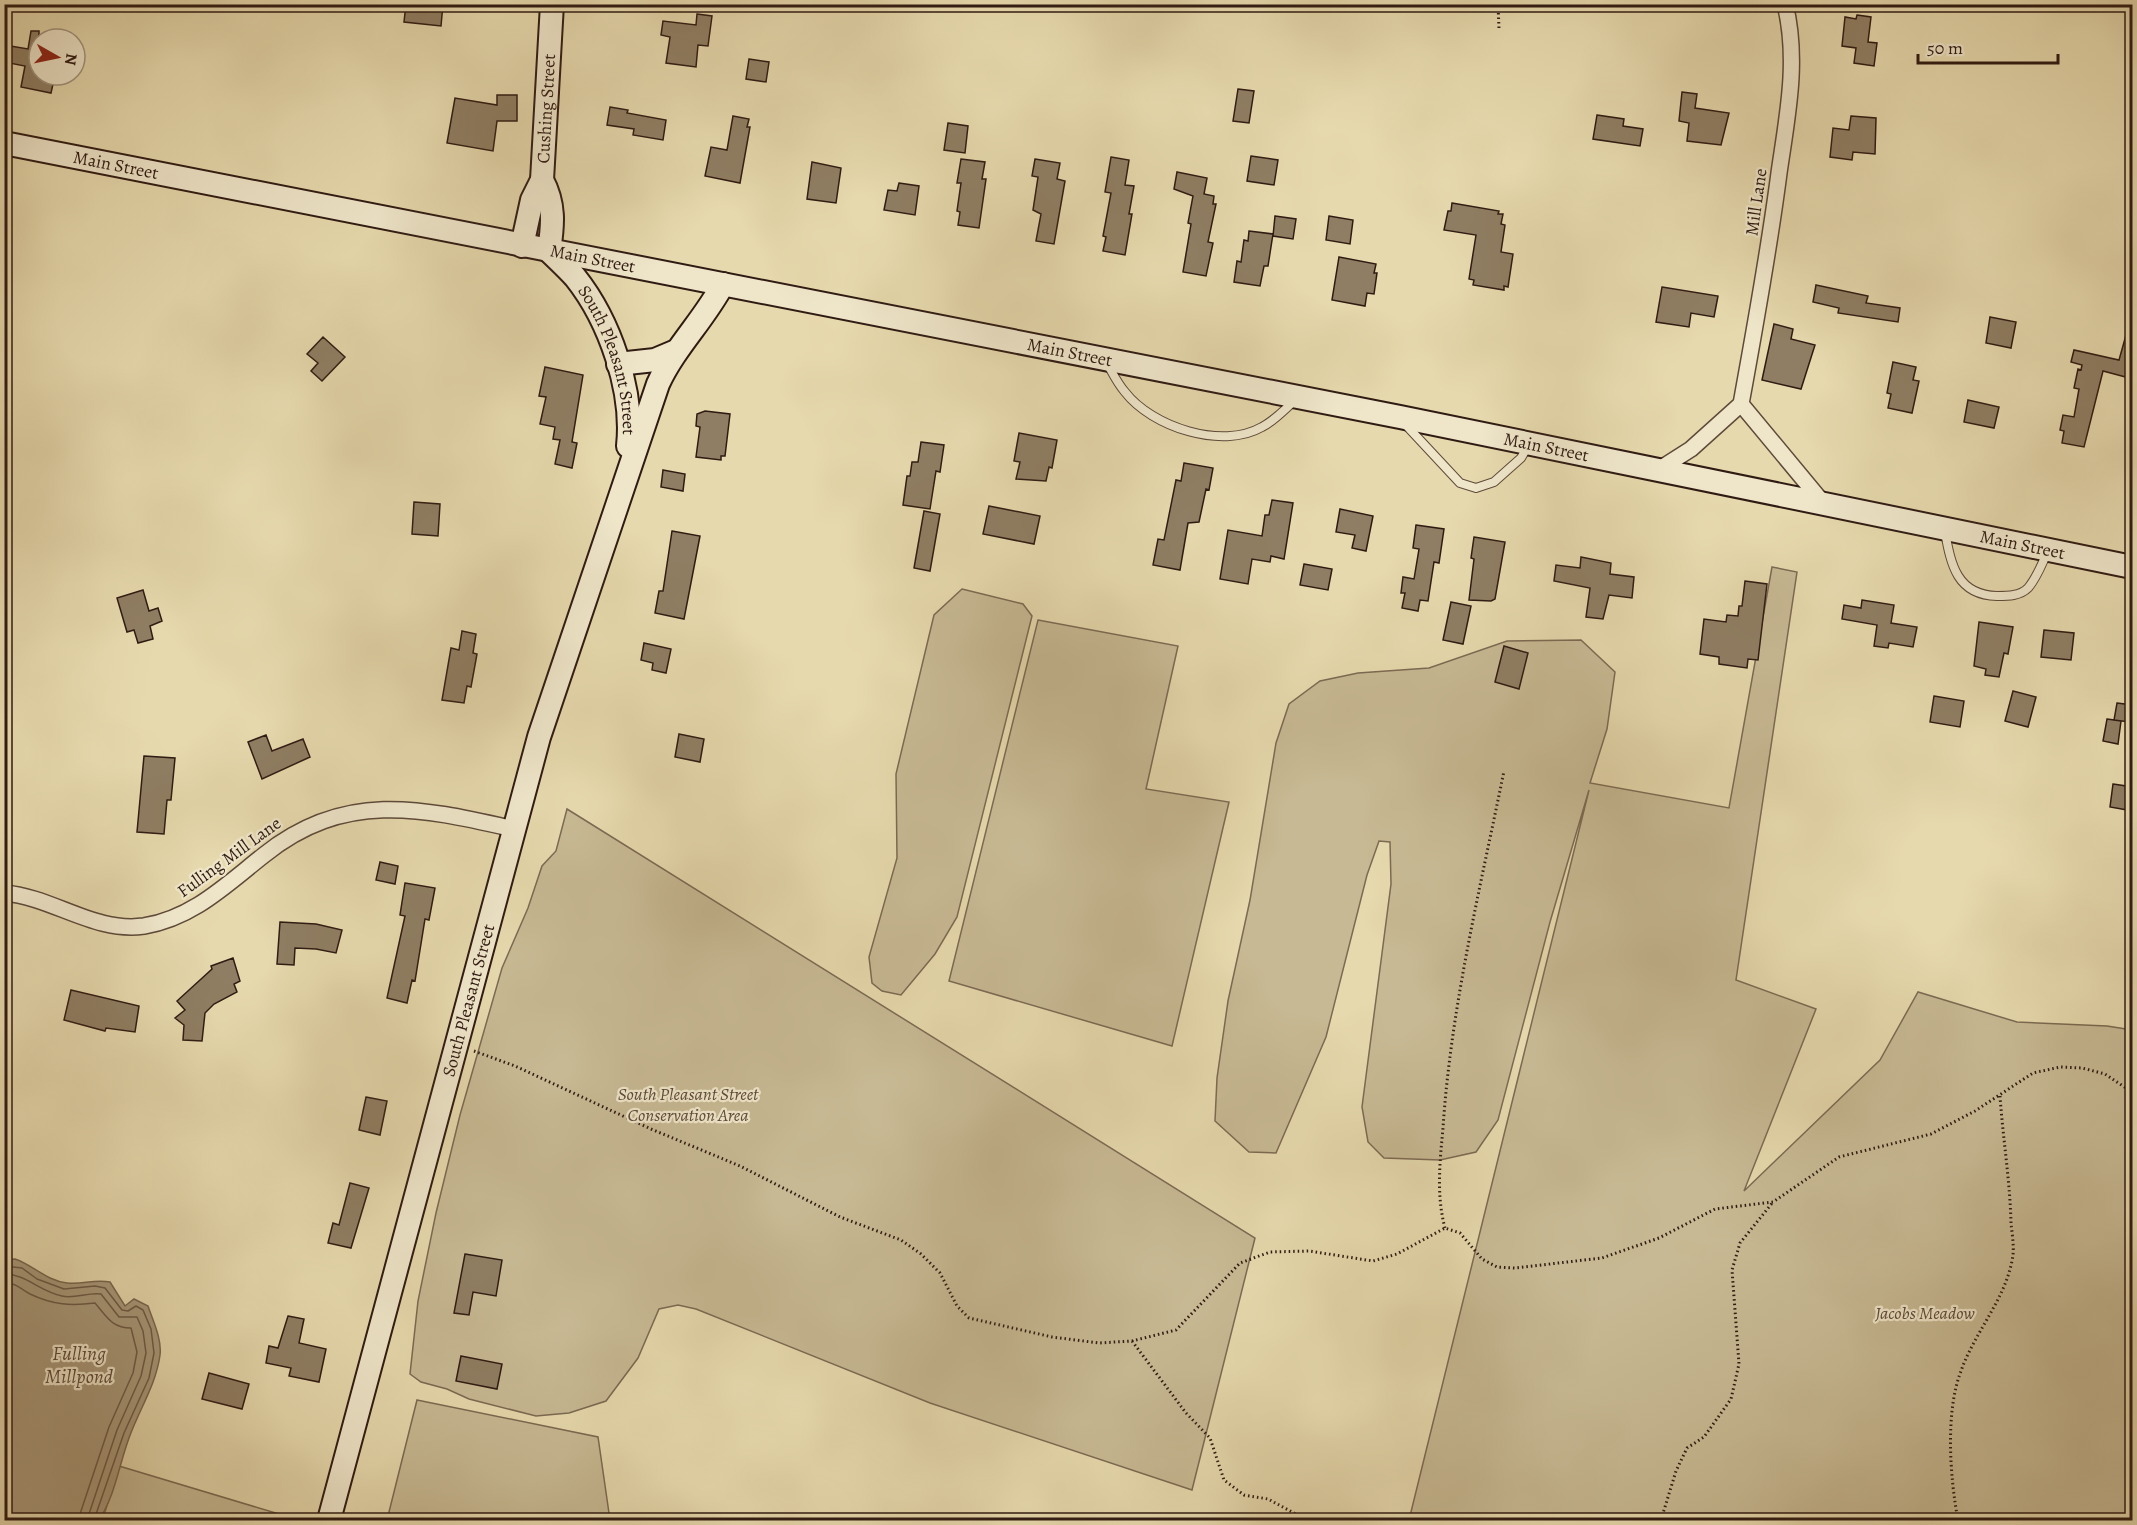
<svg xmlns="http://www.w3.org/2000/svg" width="2137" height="1525" viewBox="0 0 2137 1525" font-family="Alegreya,serif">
  <rect width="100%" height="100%" fill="#e6d9ad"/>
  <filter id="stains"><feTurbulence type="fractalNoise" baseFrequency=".00333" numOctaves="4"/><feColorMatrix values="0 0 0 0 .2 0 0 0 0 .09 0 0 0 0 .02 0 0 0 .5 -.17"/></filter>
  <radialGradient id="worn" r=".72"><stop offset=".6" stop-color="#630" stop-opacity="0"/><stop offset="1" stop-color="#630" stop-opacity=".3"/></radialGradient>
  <path fill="#c7b993" stroke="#7c6a53" stroke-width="1.5" d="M1772,567l25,5 -61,408 80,29 -72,182 136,-131 38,-68 99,30 90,4 25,4v461l-6,29h-717l180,-730 -39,132 -52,198 -22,32 -36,8 -56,-2 -16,-16 -6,-35 29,-223 -1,-42 -11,-1 -12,34 -41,162 -50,116 -27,-1 -34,-31 2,-43 11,-77 22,-101 26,-157 13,-39 31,-23 38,-8 71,-5 78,-27 74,-1 34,32 -8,57 -17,54 139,25z
    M962,589l61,15 9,12 -75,301 -22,37 -34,41 -19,-4 -10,-8 -3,-26 28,-99 -1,-84 38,-159z
    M1038,620l140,26 -32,143 83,13 -57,244 -223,-65z
    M567,809l688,429 -63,252 -262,-87 -234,-94 -18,-4 -19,4 -21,49 -32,43 -37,12 -33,3 -67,-17 -22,-10 -26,-7 -11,-8 8,-73 18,-88 24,-98 42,-147 26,-60 14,-42 14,-15z
    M417,1400l181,37 12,83h-223z
    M119,1466l180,54h-200l6,-8z"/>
  <path fill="#a89879" stroke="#786650" stroke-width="1.5" d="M15,1259c18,6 32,22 52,24 15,2 26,-4 43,-1l15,24 9,-7 14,7c5,15 14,33 12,49 -4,30 -21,55 -31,83 -10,27 -14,58 -30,82h-94l-1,-260z"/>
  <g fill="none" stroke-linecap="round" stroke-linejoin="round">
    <path stroke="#6c5a46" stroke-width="1.5" d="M4,1266l18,2 15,11 27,10 31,-3 10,2 17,22 6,1 8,-5 7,4 8,19 3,24 -5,25 -25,55 -30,87
      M4,1274c22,0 35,17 58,22 13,3 26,-4 39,-2l18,23h18l6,14 3,22 -5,23 -24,54 -30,90
      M4,1283c13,0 15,5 26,11 23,11 41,12 65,9 12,14 17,25 36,25l6,24 -4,21 -24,54 -31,93"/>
  </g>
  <path fill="#8f7e63" stroke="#301b13" stroke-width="1.5" d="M406,4h37l-2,22 -37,-4z
    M697,14l15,2 -4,30 -10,-1 -2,22 -30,-4 4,-26 -9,-2 2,-14 33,4z
    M1857,15l14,2 -3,25 9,1 -3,23 -20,-3 2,-15 -14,-2 3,-29 11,2z
    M31,31h8v44h16l-4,18 -30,-6 4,-21 -21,-4v-17l24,4z
    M749,59l20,3 -3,20 -20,-3z
    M1238,89l16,2 -5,32 -16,-2z
    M1682,92l15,2 -2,14 34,5 -8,32 -34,-4 2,-18 -10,-2z
    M497,95h20v26h-20l-4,30 -46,-8 8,-45 42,7z
    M610,107l18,3 -1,3 39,7 -3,20 -30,-5 1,-6 -27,-4z
    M1597,115l27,4 -1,7 20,3 -3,17 -47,-7z
    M733,116l16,3 -2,8h3l-10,56 -35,-7 6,-29 16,3z
    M1851,116l25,2 -1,36 -22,-2 -1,8 -22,-3 3,-29 16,2z
    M948,123l20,3 -3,27 -21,-3z
    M1251,156l27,4 -4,25 -27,-4z
    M1111,157l18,3 -4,25 9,1 -5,28h3l-7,41 -22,-4 3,-14 -3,-1 8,-43 -6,-1z
    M961,159l24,3 -3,17h4l-7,49 -21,-3 2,-13 -3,-1 4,-28h-4z
    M1035,159l25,4 -3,16 8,2 -11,63 -18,-3 5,-27 -8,-4 5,-33 -6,-1z
    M812,162l29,6 -5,35 -29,-4z
    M1177,172l30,6 -3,16 10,2 -1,8h3l-8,38 5,1 -7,33 -23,-4 8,-48 -3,-1 5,-27 -19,-7z
    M899,183l20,3 -4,29 -31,-5 4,-20 9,1z
    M1452,203l47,8 -1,3h5l-2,10 4,1 -4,27 12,2 -5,33 -4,-1v4l-31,-5 1,-5 -5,-1 7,-44 -32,-5 4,-19h3z
    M1275,216l21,3 -3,20 -20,-3z
    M1329,216l24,4 -3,24 -24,-4z
    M1249,231l24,3 -5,32h-4l-4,20 -26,-4 3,-21 4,1 3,-22 4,1z
    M1339,257l37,7 -2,9h3l-3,21 -7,-1 -2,13 -33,-6z
    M1816,285l52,11 -2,7 34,5 -2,14 -60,-9 1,-5 -26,-6z
    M1662,287l56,9 -4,21 -23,-4 -2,14 -33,-5z
    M1990,317l26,5 -5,26 -25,-5z
    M1774,324l19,5 -2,10 24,6 -14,44 -39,-9z
    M2128,328h5v51l-30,-8 -19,76 -22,-4 2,-12 -4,-1 3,-15 11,2 5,-28 -5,-1 4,-19 3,1 1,-5 -11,-3 3,-12 45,10z
    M323,337l22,20 -23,24 -11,-10 7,-8 -11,-9z
    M1893,362l23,5 -3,13 6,1 -7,32 -24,-5 3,-14 -4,-1z
    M545,367l38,8 -11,67 5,1 -5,25 -17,-4 5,-24 -7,-1 2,-12 -15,-3 6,-27 -7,-1z
    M1968,400l31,7 -5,21 -30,-6z
    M705,411l25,3 -5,42h-4v4l-25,-3 4,-30 -4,-1 1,-12z
    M1019,433l38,7 -5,28 -3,-1 -3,14 -30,-2 4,-17 -6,-1z
    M921,442l23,3 -4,27 -4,-1 -6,38 -27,-4 4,-29h3l2,-14h6z
    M1184,463l29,5 -4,22 -3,-1 -7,33 -11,1 -8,47 -27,-5 5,-26 6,1 12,-60 5,1z
    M663,470l22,4 -2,17 -22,-4z
    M1272,500l21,3 -9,56 -13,-3 -1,6 -18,-3 -4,25 -28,-5 8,-49 34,6 3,-21h4z
    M414,502l26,2 -2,32 -26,-2z
    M989,506l51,10 -6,28 -51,-10z
    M1340,509l33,7 -7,35 -14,-3 3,-13 -19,-3z
    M924,511l16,3 -10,57 -16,-3z
    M1416,525l28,4 -5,34 -5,-1 -6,39 -8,-1 -2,11 -16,-3 3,-15h-4l2,-16 11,2 5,-30 -6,-1z
    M672,531l28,5 -16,83 -29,-6 4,-22h4z
    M1474,537l31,5 -10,57 -4,2 -22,-1 5,-41 -3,-1z
    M1581,557l30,6 -1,11 24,3 -2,21 -23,-3 -6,24 -17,-2 4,-29 -36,-7 2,-16 24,3z
    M1304,564l28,5 -4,21 -28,-5z
    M1745,581l22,3 -9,76 -10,-1 -1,9 -28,-4v-7l-19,-3 4,-35 22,3 1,-7 11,1 1,-10h3z
    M143,590l6,21 9,-3 4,13 -12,5 3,13 -15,4 -4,-13 -7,2 -10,-34z
    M1862,600l32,5 -3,18 26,4 -4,20 -24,-4 -1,5 -14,-2 3,-21 -35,-6 2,-14 17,3z
    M1451,602l20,4 -8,38 -20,-4z
    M1979,622l34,5 -5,27 -4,-1 -5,24 -14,-2 1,-6 -12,-3z
    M2044,630l30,3 -3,27 -30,-3z
    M462,631l14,3 -3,19 4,1 -6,33 -4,-1 -3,17 -22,-3 9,-52 8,2z
    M644,643l27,6 -5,24 -14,-3 1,-7 -12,-3z
    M1504,646l24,7 -9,36 -24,-7z
    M2013,691l23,6 -8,30 -23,-6z
    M1934,696l30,5 -4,26 -30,-5z
    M2117,703l15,2 -2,17 -16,-2z
    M2107,719l14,2 -3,23 -15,-3z
    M679,734l25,5 -4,23 -25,-5z
    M266,735l6,16 31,-12 7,18 -48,22 -14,-37z
    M144,756l31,2 -4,42h-4l-3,34 -27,-2z
    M2113,784l20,3v24l-23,-4z
    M380,862l18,4 -3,18 -19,-4z
    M405,883l30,5 -6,32 -4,-1 -10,62 -3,-1 -5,23 -20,-5 18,-82 -5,-1z
    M280,922l36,2 26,6 -6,23 -20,-4 -21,-1 -1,17 -17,-1z
    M233,958l7,23 -6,3 3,8 -23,12 -9,9 -3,28 -19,-1 1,-15 -9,-7 10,-8 -8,-9 35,-32 -1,-3z
    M71,990l68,16 -4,26 -29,-4 -1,3 -41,-11z
    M366,1097l21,4 -7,34 -21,-5z
    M350,1183l19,5 -18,60 -23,-5 5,-20 6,2z
    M465,1254l37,6 -6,36 -23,-4 -4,23 -15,-2z
    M288,1316l16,3 -5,24 27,6 -7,33 -30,-6 2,-8 -25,-5 3,-17 9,2z
    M461,1356l41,8 -5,25 -41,-8z
    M209,1373l40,11 -7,25 -40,-10z"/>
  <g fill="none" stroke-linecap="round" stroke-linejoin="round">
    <g stroke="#5e4a3a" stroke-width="10">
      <path id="lane" d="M1108,365c5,9 10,19 17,27 27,35 97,58 137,35 12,-6 22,-17 32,-26
        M1404,423l56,60 16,5 18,-6 27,-24 7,-12
        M1945,532c6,33 12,63 52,64 11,0 23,0 31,-8 9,-10 14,-25 20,-37"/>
    </g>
    <g stroke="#5e4a3a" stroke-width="18">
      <path id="street" d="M1785,4c14,57 2,113 -6,169 -10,78 -24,154 -38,231l83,100
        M1658,470l33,-21 50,-45
        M4,893c49,4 90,40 140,33 49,-8 83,-42 120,-71 81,-65 157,-47 250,-26"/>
    </g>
    <g stroke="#301b13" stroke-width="26">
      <g id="secondary">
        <path id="s1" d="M4,143l1396,274 732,150"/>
        <path d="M542,180c13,24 11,45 7,71"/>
        <path id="s2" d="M522,246l10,-46 10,-20 10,-176"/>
        <path id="s3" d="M549,251c9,9 18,17 26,26 35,44 59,114 53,169"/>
        <path d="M618,364l37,-4 19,-8"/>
        <path id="s4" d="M329,1520l210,-783 119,-353c17,-37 46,-64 65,-100"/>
      </g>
    </g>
    <path stroke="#301b13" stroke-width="3" stroke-dasharray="1.5 3" stroke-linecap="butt" d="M1498,4l1,25
      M474,1051l41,15 136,63 89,37 100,51 61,23 20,14 19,19 17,33 12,12 83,19 47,6 33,-2 44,-11 64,-67 30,-11 39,-1 64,10 24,-7 48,-26 15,5 22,26 15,8 18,1 87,-10 57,-20 56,-29 58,-7 66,-45 92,-23 44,-23 58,-38 27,-6 22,1 23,6 27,18
      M1445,1228c-9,-33 -5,-67 -2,-100 8,-121 37,-239 61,-357
      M1132,1341l54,72 24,25 14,42 20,15 24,4 39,21
      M1661,1520l15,-49 11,-23 17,-11 27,-38 8,-35 -7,-94 8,-27 33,-41
      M1958,1520c-8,-42 -13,-108 3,-149 14,-40 46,-73 52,-116 1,-10 -1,-22 -2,-32 -1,-42 -8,-84 -11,-127"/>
    <use href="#lane" stroke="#efe6ca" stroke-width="8"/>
    <use href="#street" stroke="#efe6ca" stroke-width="15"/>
    <use href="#secondary" stroke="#efe6ca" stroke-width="22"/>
  </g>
  <g text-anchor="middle" stroke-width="4.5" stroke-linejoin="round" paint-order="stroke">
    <g font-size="18" fill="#301b13" stroke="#efe6ca">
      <text dy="6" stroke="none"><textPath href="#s2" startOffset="141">Cushing Street</textPath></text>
      <text dy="6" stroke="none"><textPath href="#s1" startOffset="114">Main Street</textPath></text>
      <text transform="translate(1756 202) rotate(-82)" y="6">Mill Lane</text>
      <text dy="6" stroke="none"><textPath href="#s1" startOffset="600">Main Street</textPath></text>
      <text dy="6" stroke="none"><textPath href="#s1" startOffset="1086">Main Street</textPath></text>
      <text dy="6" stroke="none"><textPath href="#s3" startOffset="128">South Pleasant Street</textPath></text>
      <text dy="6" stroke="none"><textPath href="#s1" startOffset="1572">Main Street</textPath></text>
      <text dy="6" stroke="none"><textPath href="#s1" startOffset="2058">Main Street</textPath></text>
      <text transform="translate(229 857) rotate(-36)" y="6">Fulling Mill Lane</text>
      <text dy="6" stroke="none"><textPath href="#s4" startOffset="538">South Pleasant Street</textPath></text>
    </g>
    <g font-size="18" font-style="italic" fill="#5d4a39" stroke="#efe6ca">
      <text x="688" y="1100">South Pleasant Street<tspan x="688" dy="21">Conservation Area</tspan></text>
      <text x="1925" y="1319">Jacobs Meadow</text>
    </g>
    <g font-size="20" font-style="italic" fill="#5a4737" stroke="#efe6ca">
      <text x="79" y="1360">Fulling<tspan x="79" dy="23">Millpond</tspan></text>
    </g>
  </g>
  <rect width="2137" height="1525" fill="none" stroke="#e6d9ad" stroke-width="24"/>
  <rect x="6" y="6" width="2125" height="1513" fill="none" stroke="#301b13" stroke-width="3"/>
  <rect x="12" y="12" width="2113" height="1501" fill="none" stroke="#301b13" stroke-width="1.5"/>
  <g transform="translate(57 57) rotate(99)"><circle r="28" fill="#efe6ca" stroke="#a39581" stroke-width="1.5"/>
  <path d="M0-4.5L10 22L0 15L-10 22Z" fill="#8f2418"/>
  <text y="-9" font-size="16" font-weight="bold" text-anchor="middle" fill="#301b13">N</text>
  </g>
  <path d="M1918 54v9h140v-9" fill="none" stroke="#301b13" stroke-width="3"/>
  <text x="1927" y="54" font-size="18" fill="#301b13" stroke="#efe6ca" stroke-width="4.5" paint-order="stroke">50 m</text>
  <rect width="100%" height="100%" filter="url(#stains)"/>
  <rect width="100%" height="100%" fill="url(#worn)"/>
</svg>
